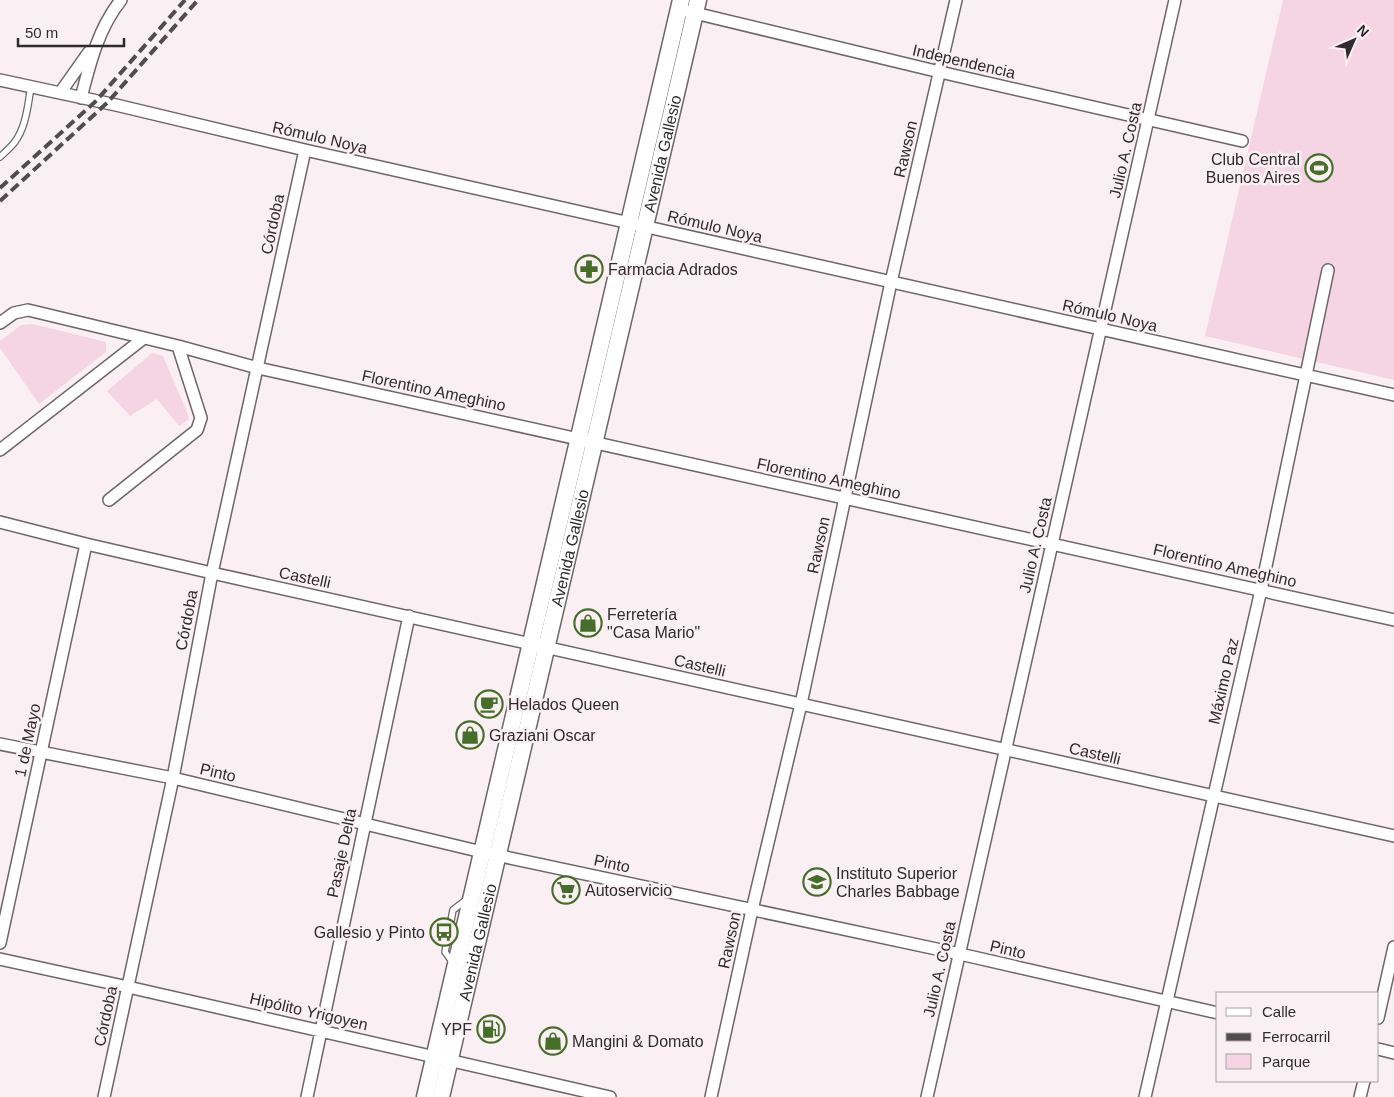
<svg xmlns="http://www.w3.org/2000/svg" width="1394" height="1097" viewBox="0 0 1394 1097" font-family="Helvetica,sans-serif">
  <rect width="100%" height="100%" fill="#faf0f4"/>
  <path fill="#f5d5e4" d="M1283,0h111v380l-189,-44z
    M33,324l73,18v10l-67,52 -39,-56v-7l21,-16z
    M152,353l11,3 24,56 2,7 -10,7 -22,-27 -27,17 -23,-25z"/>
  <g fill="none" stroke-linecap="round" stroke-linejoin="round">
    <g stroke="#6e6569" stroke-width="8">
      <path id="lane" d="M0,157c5,-5 10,-9 14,-14 12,-15 14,-38 17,-57
        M453,963l-8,-11 8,-42 13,-10"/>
    </g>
    <g stroke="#6e6569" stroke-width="14">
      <path id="street" d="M678,9l262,63 302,69
        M0,80l116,25 189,45 1089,245
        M60,93l29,-41
        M81,98c9,-35 17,-69 40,-98
        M0,323l14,-10 14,-3 150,36 80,22 1136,252
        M0,450l144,-112
        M109,500l88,-70 4,-12 -23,-72
        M0,522l86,22 126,29 1182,263
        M0,744l173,34 309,74 478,102 258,59
        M0,943l86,-399
        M0,959l128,28 482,110
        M1378,1018l16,-71
        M1378,1049l16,4
        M104,1097l69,-319 39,-205 93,-423
        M307,1097l102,-481
        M711,1097l41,-187 49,-206 90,-422 65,-282
        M927,1097l248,-1097
        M1145,1097l116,-507 67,-320
        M1360,1097l4,-16"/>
    </g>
    <g stroke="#6e6569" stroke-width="19">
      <g id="secondary">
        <path d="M425,1097l256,-1097"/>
        <path id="s1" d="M441,1097l257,-1097"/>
      </g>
    </g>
    <use href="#lane" stroke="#fff" stroke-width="5.5"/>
    <use href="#street" stroke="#fff" stroke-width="11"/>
    <use href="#secondary" stroke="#fff" stroke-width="16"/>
    <path stroke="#514c4e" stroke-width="4" stroke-dasharray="10 5" stroke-linecap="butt" d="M0,188l96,-87 89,-101
      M0,201l107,-98 91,-103"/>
  </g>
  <defs>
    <g id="stadium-ring" transform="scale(1.4375)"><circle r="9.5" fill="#faf0f4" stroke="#466e29" stroke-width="1.5"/><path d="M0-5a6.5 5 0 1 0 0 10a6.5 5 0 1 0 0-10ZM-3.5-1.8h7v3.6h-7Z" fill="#466e29"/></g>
    <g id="pharmacy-ring" transform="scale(1.4375)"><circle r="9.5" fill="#faf0f4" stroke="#466e29" stroke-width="1.5"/><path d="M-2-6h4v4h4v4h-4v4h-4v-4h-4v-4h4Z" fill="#466e29"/></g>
    <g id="shop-ring" transform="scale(1.4375)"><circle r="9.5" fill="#faf0f4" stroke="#466e29" stroke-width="1.5"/><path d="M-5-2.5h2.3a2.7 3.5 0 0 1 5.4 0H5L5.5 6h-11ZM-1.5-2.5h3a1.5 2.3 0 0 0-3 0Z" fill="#466e29"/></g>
    <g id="cafe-ring" transform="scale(1.4375)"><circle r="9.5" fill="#faf0f4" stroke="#466e29" stroke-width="1.5"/><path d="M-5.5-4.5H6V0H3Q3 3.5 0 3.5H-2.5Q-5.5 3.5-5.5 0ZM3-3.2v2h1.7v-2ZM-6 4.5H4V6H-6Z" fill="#466e29"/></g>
    <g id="university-ring" transform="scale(1.4375)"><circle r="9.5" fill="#faf0f4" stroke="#466e29" stroke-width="1.5"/><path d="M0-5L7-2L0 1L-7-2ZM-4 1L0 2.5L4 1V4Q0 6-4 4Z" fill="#466e29"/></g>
    <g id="supermarket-ring" transform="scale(1.4375)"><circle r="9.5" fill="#faf0f4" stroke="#466e29" stroke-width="1.5"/><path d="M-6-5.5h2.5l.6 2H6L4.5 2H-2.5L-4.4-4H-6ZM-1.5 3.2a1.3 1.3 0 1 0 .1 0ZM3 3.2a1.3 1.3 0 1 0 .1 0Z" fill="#466e29"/></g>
    <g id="bus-ring" transform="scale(1.4375)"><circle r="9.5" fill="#faf0f4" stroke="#466e29" stroke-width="1.5"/><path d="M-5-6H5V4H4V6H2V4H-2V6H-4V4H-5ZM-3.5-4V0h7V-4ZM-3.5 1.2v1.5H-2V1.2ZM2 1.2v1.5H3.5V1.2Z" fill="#466e29"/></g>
    <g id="fuel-ring" transform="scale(1.4375)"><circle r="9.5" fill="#faf0f4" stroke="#466e29" stroke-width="1.5"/><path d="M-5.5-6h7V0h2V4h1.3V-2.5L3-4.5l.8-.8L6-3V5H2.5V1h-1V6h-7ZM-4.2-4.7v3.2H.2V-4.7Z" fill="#466e29"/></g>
  </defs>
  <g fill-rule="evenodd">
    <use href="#stadium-ring" x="1319" y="168"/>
    <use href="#pharmacy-ring" x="589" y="269"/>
    <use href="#shop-ring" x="588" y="623"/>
    <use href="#cafe-ring" x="489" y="704"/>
    <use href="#shop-ring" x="470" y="735"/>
    <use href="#university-ring" x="817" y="882"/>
    <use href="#supermarket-ring" x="566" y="890"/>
    <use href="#bus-ring" x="444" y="932"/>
    <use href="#fuel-ring" x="491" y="1029"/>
    <use href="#shop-ring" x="553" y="1041"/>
  </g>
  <g text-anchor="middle" stroke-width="5" stroke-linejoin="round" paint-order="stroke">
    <g font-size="16" fill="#2f2b2d" stroke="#faf0f4">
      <text transform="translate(964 61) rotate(13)" y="6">Independencia</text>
      <text transform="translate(320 137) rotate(13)" y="6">Rómulo Noya</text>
      <text transform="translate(905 149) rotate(-77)" y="6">Rawson</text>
      <text transform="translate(1125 150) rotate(-77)" y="6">Julio A. Costa</text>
      <text dy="6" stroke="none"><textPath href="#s1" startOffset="969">Avenida Gallesio</textPath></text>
      <text transform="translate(272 224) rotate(-78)" y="6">Córdoba</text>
      <text transform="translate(715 226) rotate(13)" y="6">Rómulo Noya</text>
      <text transform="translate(1110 315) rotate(13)" y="6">Rómulo Noya</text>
      <text transform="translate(434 390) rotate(12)" y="6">Florentino Ameghino</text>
      <text transform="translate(829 478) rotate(12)" y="6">Florentino Ameghino</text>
      <text transform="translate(818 545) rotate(-78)" y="6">Rawson</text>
      <text transform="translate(1035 545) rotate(-77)" y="6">Julio A. Costa</text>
      <text dy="6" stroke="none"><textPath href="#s1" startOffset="564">Avenida Gallesio</textPath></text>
      <text transform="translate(1225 565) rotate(13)" y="6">Florentino Ameghino</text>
      <text transform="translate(305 577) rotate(12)" y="6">Castelli</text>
      <text transform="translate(186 620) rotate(-79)" y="6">Córdoba</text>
      <text transform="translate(700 665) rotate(13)" y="6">Castelli</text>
      <text transform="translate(1223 681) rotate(-77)" y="6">Máximo Paz</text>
      <text transform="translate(27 740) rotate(-78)" y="6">1 de Mayo</text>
      <text transform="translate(1095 753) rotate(13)" y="6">Castelli</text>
      <text transform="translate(218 772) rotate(13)" y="6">Pinto</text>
      <text transform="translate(341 853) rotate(-78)" y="6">Pasaje Delta</text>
      <text transform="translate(612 863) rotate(12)" y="6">Pinto</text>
      <text transform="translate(729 940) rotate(-78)" y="6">Rawson</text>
      <text dy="6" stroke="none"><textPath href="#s1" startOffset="159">Avenida Gallesio</textPath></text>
      <text transform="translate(1008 949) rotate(13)" y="6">Pinto</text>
      <text transform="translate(939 969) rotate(-77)" y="6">Julio A. Costa</text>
      <text transform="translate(309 1011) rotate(13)" y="6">Hipólito Yrigoyen</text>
      <text transform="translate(105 1016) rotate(-78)" y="6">Córdoba</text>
    </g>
    <g font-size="16" fill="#2f2b2d" stroke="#faf0f4" text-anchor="start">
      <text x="1300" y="165" text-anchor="end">Club Central<tspan x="1300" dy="18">Buenos Aires</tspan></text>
      <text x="608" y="275">Farmacia Adrados</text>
      <text x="607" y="620">Ferretería<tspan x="607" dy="18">"Casa Mario"</tspan></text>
      <text x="508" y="710">Helados Queen</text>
      <text x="489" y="741">Graziani Oscar</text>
      <text x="836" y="879">Instituto Superior<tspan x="836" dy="18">Charles Babbage</tspan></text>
      <text x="585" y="896">Autoservicio</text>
      <text x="425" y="938" text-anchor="end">Gallesio y Pinto</text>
      <text x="472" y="1035" text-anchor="end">YPF</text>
      <text x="572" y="1047">Mangini &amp; Domato</text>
    </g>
  </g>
  <rect x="1216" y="992" width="162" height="90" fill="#faf0f4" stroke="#a9a1a4"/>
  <rect x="1226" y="1008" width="25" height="8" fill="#ffffff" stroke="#a9a1a4"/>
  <text x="1262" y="1017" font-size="15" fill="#2f2b2d">Calle</text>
  <rect x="1226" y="1033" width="25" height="8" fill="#514c4e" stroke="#a9a1a4"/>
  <text x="1262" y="1042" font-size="15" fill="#2f2b2d">Ferrocarril</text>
  <rect x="1226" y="1054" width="25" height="15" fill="#f5d5e4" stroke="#a9a1a4"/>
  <text x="1262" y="1067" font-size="15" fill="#2f2b2d">Parque</text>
  <g transform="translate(1354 40) rotate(45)" stroke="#faf0f4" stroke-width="4" paint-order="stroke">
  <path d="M0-4L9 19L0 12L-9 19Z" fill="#2f2b2d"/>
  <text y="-8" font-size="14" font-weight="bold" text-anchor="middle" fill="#2f2b2d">N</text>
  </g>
  <path d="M18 38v8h106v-8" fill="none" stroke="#2f2b2d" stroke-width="2.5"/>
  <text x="25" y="38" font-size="15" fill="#2f2b2d" stroke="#faf0f4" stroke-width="4" paint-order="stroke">50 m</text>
</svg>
